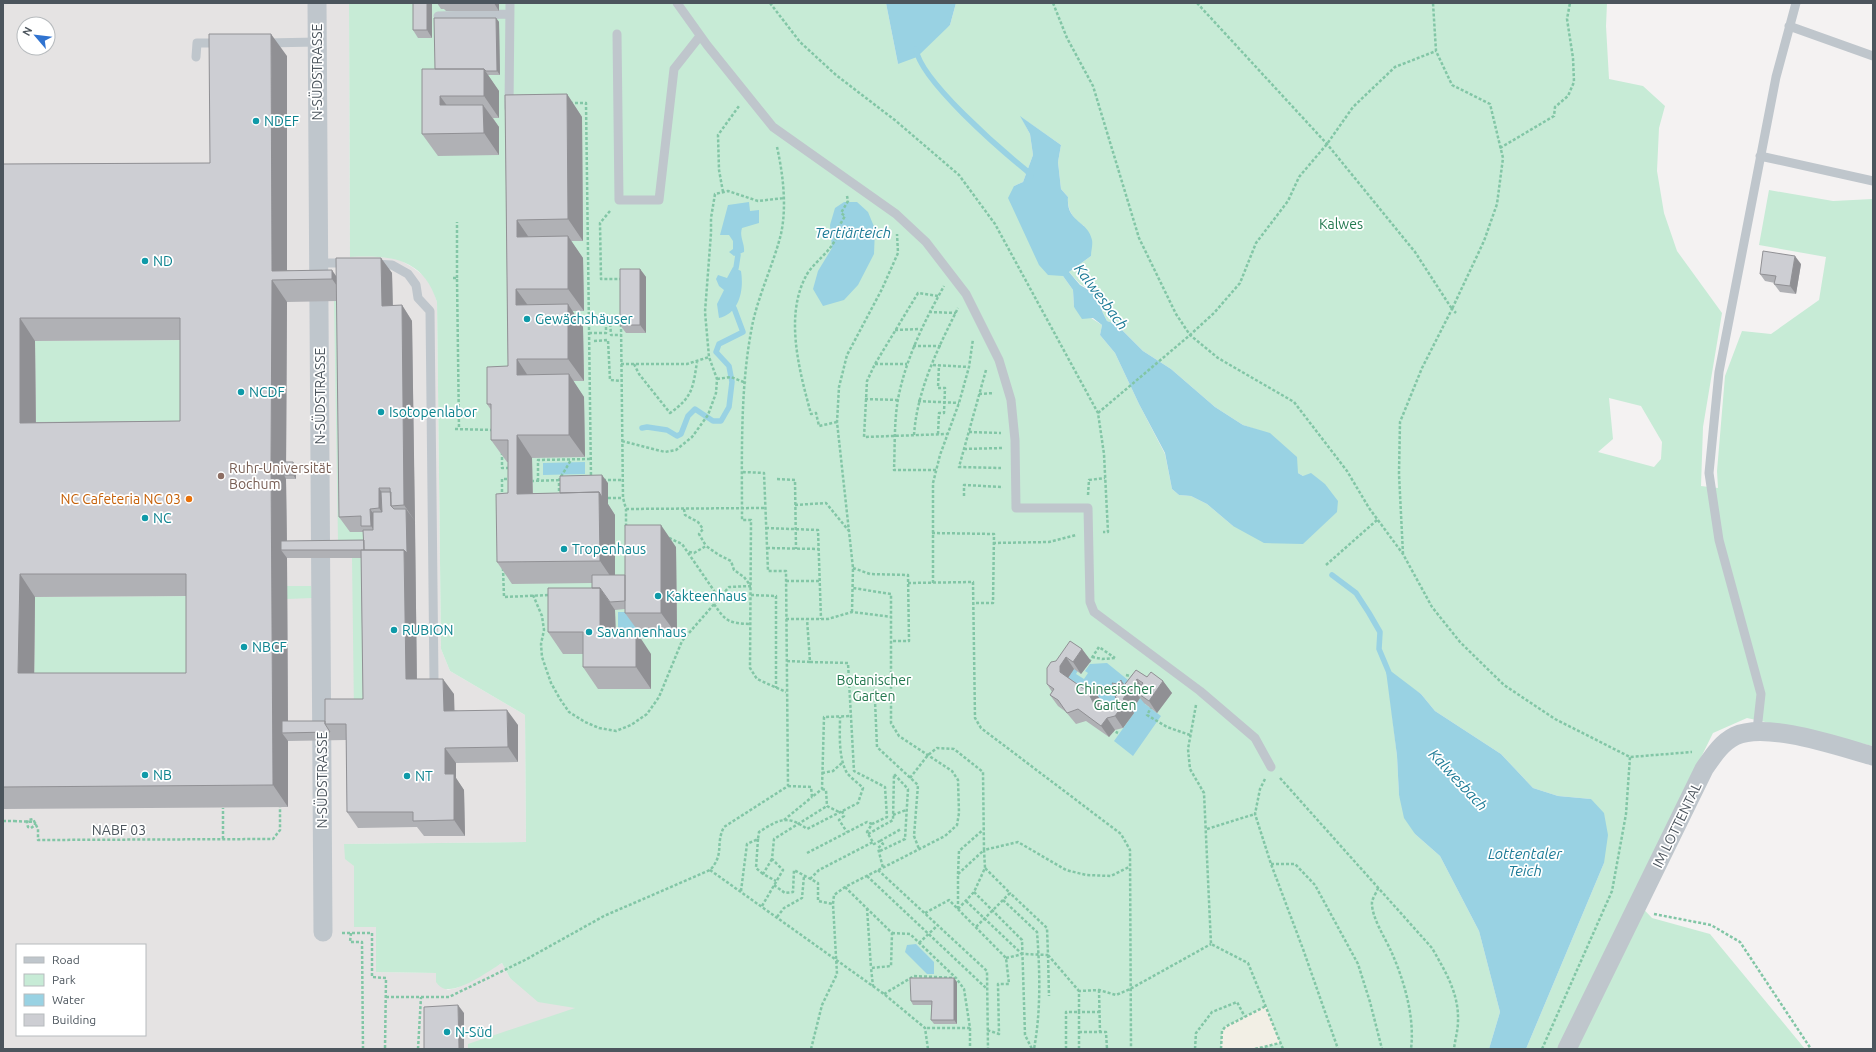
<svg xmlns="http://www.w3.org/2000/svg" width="1876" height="1052" viewBox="0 0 1876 1052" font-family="Ubuntu,sans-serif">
  <rect width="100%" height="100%" fill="#f4f2f2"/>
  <path fill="#e5e3e3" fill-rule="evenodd" d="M3,3h346l1,253h25l23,3 14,8 12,9 8,11 5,15 4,347 9,22 75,44 1,127 -182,2 10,22v60l22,1v45l61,1 10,17 10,-2 45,-25 8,15 66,30 264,41h-837zM24,24h24v24h-24zM17,945h128v90h-128z"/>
  <path fill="#c7ebd6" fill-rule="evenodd" d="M349,3h537l12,61 52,-39 6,-22h651l-1,23 3,53 34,7 22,20 -6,22 -2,43 7,42 13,38 45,62 -19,114 -2,59 17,2 -1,-17 8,-95 17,-45 29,3 48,-34 7,-43 -67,-12 10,-55 64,11 40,-2v547l-126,-28 -34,15 -81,164 20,21 58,16 95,115h-279l78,-186 -13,-64 -33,-3 -25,-8 -32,-34 -66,-43 -14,-17 -34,-23 10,85 2,39 16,39 25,22 39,75 21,81 -11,37h-1021v-5l107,-36 -37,-6 -28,-24 -8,-15c-13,8 -38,26 -53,26 -6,1 -10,-3 -13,-7v-9l-60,-1v-45h-22v-61l-9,-7 -1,-15 182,-2 -1,-127 -75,-44 -9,-22 -4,-347c-14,-44 -46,-47 -87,-45zM1021,117l40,28 -3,17 3,27 7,8c-1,13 5,22 16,29l7,30 -22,16 11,12 24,14 -2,13 5,10 9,3 27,27 28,18 44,38 28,18 27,9 28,39 5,3 -70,50 -26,-22 -16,-8 -12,-1 -7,-6 -7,-35 -26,-50 -24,-51 -15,-18 2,-10 -28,-18 -1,-17 -10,-14 -49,-90 9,-4 10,-27 -3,-21zM1609,398l32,8 21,36 -1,17 -7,8 -56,-15 15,-13z
    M334,301h14l2,231h22v16l-34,-7z
    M196,340v103l-160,2 -1,-104z
    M372,557l2,157h-20l-2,-156z
    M287,586h24l1,12 -25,1z
    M201,596l1,99 -168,1 1,-99z"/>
  <path fill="#f2efe5" d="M1266,1006l14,37 -25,6h-34l1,-18 4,-5z"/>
  <path fill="#99d2e3" d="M886,3h70l-6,22 -33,32 -19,7z
    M1020,116l41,29 -3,17 3,27 7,8c-2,26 20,23 24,43 1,5 -1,11 -1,16l-22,16 11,13 24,14 -2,12 5,10 9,3 27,27 28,18 44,38 28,18 27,8 27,24 1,16 5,3 8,-3 14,11 13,17 -1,11 -34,32 -39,-1 -31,-17 -26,-22 -16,-8 -12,-1 -7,-6 -7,-36 -26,-49 -24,-51 -15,-18 2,-10 -9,-7 -11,1 -8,-12 -1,-17 -10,-14 -15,-1 -9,-10 -31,-67 6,-12 9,-4 10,-27 -3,-21z
    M749,202l1,9 9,-1v13l-17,5c-3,9 3,15 2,24l-10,4 -5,-4 4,-3v-8l-4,-6h-9l8,-30z
    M844,202h13l11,10 7,17 -1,25 -16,31 -14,15 -21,6 -10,-17 5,-18 14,-23 -2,-23 5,-17z
    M733,267l8,4c3,18 -1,42 -22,47l-2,-14 7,-14 -5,-4 -3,-7 2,-4 9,3z
    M585,462v12l-42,1v-12z
    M618,612h20v39h-20z
    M1107,663l21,17 -4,6 -8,-1 6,12 -12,26 -18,-22 -26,-24 10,-13 4,3 -4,7 8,5 4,-6 -3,-2 5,-7z
    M1386,671l6,1 29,22 14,17 66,43 32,34 25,8 33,3 13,14 4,22 -4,28 -78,186h-37l11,-37 -21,-81 -39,-75 -25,-22 -11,-16 -5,-23 -2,-39z
    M1145,691v13l16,12 -28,40 -19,-15 20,-28 -3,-2z
    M916,944l18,18v12h-7l-22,-22 2,-7z"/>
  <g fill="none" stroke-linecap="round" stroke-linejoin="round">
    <path stroke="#99d2e3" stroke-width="5.5" d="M916,49c4,31 85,101 111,122l4,5
      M736,268l2,-13
      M642,428l5,-1 20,3 10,6 4,-2 7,-18 7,-7 18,12h8l8,-14 3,-25 -3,-16 -13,-14 3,-8 24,-12 -9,-24
      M1332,575l24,18 13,20 11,19 -1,17 11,26"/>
    <path stroke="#82c6a6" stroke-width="2.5" stroke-dasharray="3 2" stroke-linecap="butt" d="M770,3l30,39 36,33 60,46 63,54 36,49 103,189 6,41 4,78h-5
      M1053,3l14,35 26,48 46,152 37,76 14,21 28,23 76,44 53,69 22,37 34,46 29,53 28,35 44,43 51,34 75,38 62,-5
      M1197,3l130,141 88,108 37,57 32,-68 13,-37 6,-46 -13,-54 -38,-19 -16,-34 -3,-48
      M570,103h16l5,375
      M777,147c6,27 10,59 4,87 -8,32 -25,66 -30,98 -11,59 -9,128 -9,188h9l-1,148 7,11 29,13
      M1500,148l54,-32 1,-9 13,-11 6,-14 -1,-24 -6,-39 3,-16
      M723,192l-4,-22 -1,-35 21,-29
      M610,211l-10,12 1,56h21
      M453,278h4l2,151
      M457,278v-56
      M938,296l-20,-3 -43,71 -8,17 -3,56 83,-3
      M929,312l27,1
      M621,324l2,174 3,11v18
      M895,330l25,-1
      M589,333h17v-11l4,-1 1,14h10
      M594,341l14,-1 2,40 11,1
      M913,346h28
      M621,364h66l22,-7
      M634,364l5,10 31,39c23,-16 23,-26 27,-51
      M875,364h32
      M933,365l36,2
      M986,370l-27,97 42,1
      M717,379l14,-2 15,6
      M979,394l15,-1
      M865,399l33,1
      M918,401l41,2
      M1098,413l92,-78 24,-22 26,-30 16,-40 32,-42 11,-24 28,-33 26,-37 42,-40 41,-16
      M837,422l-18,4 -3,-13 -5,1c-11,-41 -27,-97 -5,-138 5,-10 17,-19 24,-28 4,-5 7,-12 11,-18l-3,-2 7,-12 -4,-3 7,-12 -1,-5
      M455,429l39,1
      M969,432l32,1
      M938,434l1,-21h5l1,-25h-7l1,-23
      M914,435c3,-45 24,-87 44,-127
      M622,441l43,11 11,-2 16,-13 16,-22 8,-22 1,-14 -8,-22 -4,-45 6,-79v-15l4,-24 13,-3 30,10 26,-3
      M964,449l38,-1
      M502,452v16h9
      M936,470h-42c1,-23 0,-48 4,-71 8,-41 26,-77 46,-113
      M777,479l18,1 1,69
      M603,480h20
      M531,481l31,-1
      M538,481v-21l53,-1
      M1088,495l1,-15 16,-2
      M559,496v-16l12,-20
      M964,496v-11l39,2
      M502,497v-18h9
      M608,498h15
      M795,505l31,-2 23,28
      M626,509l139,-1
      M684,509l1,6 13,7 5,7 -4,5 7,12
      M766,528l52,2 3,89
      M932,533l62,1 -1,69h-19
      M669,538l13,6 37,54
      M993,543l56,-1 27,-7
      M767,548l52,1
      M689,552l5,1 12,-7 13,9 12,6 3,9 10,7 6,8
      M1403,554l-4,-80 1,-52 22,-54 30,-59 4,4
      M1326,565l51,-45
      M503,568l1,29 45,-2
      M853,568l17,6 38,1 1,66h-17
      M786,581h34
      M908,583l65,-1 2,136 6,10 140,106 9,16 1,199
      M933,583v-100l7,-28 19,-52 10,-36 4,-28
      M533,595l9,21 2,14 -3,14 1,13 9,26 9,16 9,13 16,10 14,6 17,3 15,-6 16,-11 12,-17 23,-56 47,-54 22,-1
      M751,595l25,1v92
      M714,604c12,18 15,19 36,20
      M852,612l1,-44 -16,-146 2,-35 8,-32 35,-66 16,-36 -1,-19
      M786,619h42l24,-7 40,5
      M1092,657l10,2 13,-1
      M787,661l23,1 -3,-43
      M810,662l38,1 6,108 31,16 2,30 -15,7 -5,8 7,12 6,-3 3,3 -5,4 5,20
      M1089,662l10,-15 16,11
      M1126,675l8,2
      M892,677h-18l3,70 41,38 -4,51 5,13
      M1196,705l-8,44 2,20 14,24 7,151 37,19 35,86
      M1152,706l-5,9 20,12 23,8
      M1111,730l7,3
      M822,773l11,-2 10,-9
      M910,778l18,-23 9,-7 17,1 29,23 1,78 34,-8 48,28 20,5 25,1 18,-9
      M1280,778l152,170c13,23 27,45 26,73 0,9 -3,19 -4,28
      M1265,779l-5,10 -5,25 16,50 32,85 35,100
      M788,786l23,1 1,10 10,-8 2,-72 28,-1
      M822,789l4,1 1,16 12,6
      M842,811l2,5 -5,4 8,12
      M893,815l13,-5
      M784,820l28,-23
      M3,821h11
      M35,822v3l-4,3 -3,-1 -1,-4 1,-3 5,-1 5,10v11l235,-1 7,-9v-25
      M1207,829l48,-15
      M868,834l25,-14 1,-46 14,15 -3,50 -25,12
      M223,839v-31
      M758,839l-2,29 7,6
      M880,841l21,-12
      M807,853l60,-31 5,2
      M772,859l-9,15 13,7
      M1271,864h24l20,21 43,79 12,38 12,47
      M710,870l174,124 41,34 3,21
      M878,870l109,101 1,78
      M958,874l1,-23 25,-22
      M867,876l119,112
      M810,879l9,-9 54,-28
      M774,885l11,8 8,-1 1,-22 24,13v18l15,3
      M845,887l47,46 -1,33 -20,2 2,18
      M1378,888c-1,4 -5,9 -6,14 -1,14 13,36 19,49 13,29 24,66 20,98
      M741,891l6,-47 11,-5 1,-7c19,-12 28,-18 48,-3l51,-26 5,-15c-5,-5 -12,-10 -16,-15 -9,-16 -7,-39 -7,-56
      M974,892l48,48 3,95 7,14
      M1003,900l34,32c3,39 4,79 -3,117
      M966,901l56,53
      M762,906l21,-36 -11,-11 2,-20 53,-33
      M867,908l4,60
      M958,909l16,-17 11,-24 25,25 -34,34
      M958,909v-35l26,-24 1,18
      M925,913l24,-13 57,58 3,26h-11l1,50 -12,-4
      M1654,914l57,11 29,17 71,107
      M777,917l7,-9 18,-10 2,-22
      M342,933h30v44l14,1 -1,71
      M351,933l-1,9h12l1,107
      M892,933l18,1 46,44
      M919,943l19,-18
      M1048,955l31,36
      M1048,955l1,41
      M1006,958l17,-4 25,1 -1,-27 -37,-35
      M1099,990l1,42
      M884,994l30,-18 42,2 8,11 6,39h-45
      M386,997h63l76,-37 79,-44 106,-46c15,-16 5,-26 14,-43l64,-41 -2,-215h-18l-4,-98 -21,-1
      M970,1028v21
      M1079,1032h27l1,17
      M418,1049l3,-52
      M811,1049l11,-44 15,-31 -4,-70 1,-9 11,-8 100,-51 12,-11 2,-12 -1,-33 -6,-9 -53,-35 -8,-13v-129l-38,-6
      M1066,1049v-37h13v-21l20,-1 17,5 14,-6 81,-45
      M1079,1049v-37h21
      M1195,1049l1,-16 16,-21 25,-10 8,15
      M1221,1049l1,-18 3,-4 41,-21
      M1255,1049l25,-6
      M1542,1049l70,-158 14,-77 4,-57"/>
    <path stroke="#bfc6cc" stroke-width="9" d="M677,3l30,42 66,82 123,87 30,28 40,52 33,66 12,40 4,40 1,68h72l2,94 4,10 106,79 55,47 16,29
      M438,16l72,-2
      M1789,26l84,30
      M617,34l2,166h40l15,-131 26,-33
      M266,43l51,-1
      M196,57l1,-14h24
      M509,108l1,-105
      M1760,156l113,25
      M319,263h28
      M374,264l18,1 16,9 8,11 2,13 12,13 4,369
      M1757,730l4,-36 -42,-154 -10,-67 10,-101 57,-295 20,-74"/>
    <path stroke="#bfc6cc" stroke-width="19" d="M317,3l6,929
      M1567,1049l137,-280c9,-13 17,-26 31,-33 31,-15 105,11 138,20"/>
    <path stroke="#82c6a6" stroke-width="2.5" stroke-dasharray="3 2" stroke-linecap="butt" d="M14,821l21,1"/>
  </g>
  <path fill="#b0b1b5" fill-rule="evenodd" d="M413,3h19v35h-14l-5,-8z
    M437,3h62v8h-53l-2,-2h-3z
    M496,18l3,4 1,53h-12l11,16v27h-6l6,9v28l-61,1 -16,-22 13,-65z
    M287,56v214l50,7 44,-19 11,15 1,32h9l10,16 5,358 37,15v16l64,15v37l-62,1v15l8,12 1,46h-41l-7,-9 -59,1 -11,-16 -1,-72 -58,1v66l-285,2v-645l207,-1zM337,301l2,216 11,15h14v8l-77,1 -1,-62h10v-13l-3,-4h-7l1,-160zM180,340v81l-144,1 -1,-81zM287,558h74l2,141 -38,22h-37zM186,596v77h-152l1,-76z
    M567,94l15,23 1,124h-12l12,17 1,53h-12l11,16 1,54h-11l11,16 1,60 -53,1 1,35h27l48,-10v21l7,11v60h10l51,-28 1,88h-36l-16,-22v-4l-10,1 1,22 35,22v35h-53l-15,-22v-13h-20l-15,-22 44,-44v-5l-80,1 -15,-22 11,-69v-31h-1l-16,-22v-30l-4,-6 21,-38 -3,-271z
    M1801,264l-5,30 -16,-2 -6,-8 1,-1 -10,-2 -5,-7z
    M640,269l6,8v56h-20l-6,-8z
    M1082,649l9,12 -10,13 -7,-5 -6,9 16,11 10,2 8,11 -3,6 3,3 13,-3 4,-6 -4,-5 2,-1h-2l-3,-4 12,-8v2l12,-16 11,7 16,4 9,12 -15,20 -13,-10 -4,-5 -8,12 2,3 -11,15 -8,2 -6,7 -23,-16 -10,3 -10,-12 -8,-6 -8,-11 2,-3 -5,-8 9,-23z
    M957,982v42h-23l-3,-4v-15h-18l-2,-4z"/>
  <path fill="#909094" d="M427,3h5v35l-5,-8z
    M494,3h5v8z
    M496,18l3,4 1,53 -3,-4z
    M271,34l16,22v223l-15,-8z
    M484,69l15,22v27l-15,-22z
    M567,94l15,23 1,124 -15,-22z
    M440,96l16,22 -16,-13z
    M483,105l16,22v28l-15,-22z
    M517,220l15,22 -15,-5z
    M568,236l15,22 1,53 -16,-22z
    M1795,256l6,8 -5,30 -6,-8z
    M381,258l11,15 1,48 -11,-15z
    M640,269l6,8v56l-6,-8z
    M332,270l15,22 1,9 -16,-22z
    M272,280l15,22 -1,173h-2l2,4 1,71h-6l6,8 1,175h-6l6,8v66l-15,-22 -2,-322z
    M516,289l16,22 -16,-6z
    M568,304l15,23 1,54 -16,-22z
    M402,305l10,16 3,200 -11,-16z
    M20,318l15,23 1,104 -16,-22z
    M517,359l15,23 -15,-7z
    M569,374l15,23 1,60 -16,-22z
    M517,435l15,23 1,58 -16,-22z
    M293,462l3,4v13l-3,-4z
    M602,475l6,8v21l7,11v68l-15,-22 -1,-69z
    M379,488l10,16 1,20 -11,-16z
    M370,509l11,15 1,17 -11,-15z
    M406,509l9,12 2,174 -11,-16 -2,-129z
    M661,525l15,22 1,88 -16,-22z
    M20,574l15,23 -1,99 -16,-23z
    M600,588l15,22 1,44 -16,-22z
    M636,631l15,23v35l-15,-22z
    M1082,649l9,12 -10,13 -8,-12z
    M1066,657l8,12 -6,9 -8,-6v-6z
    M443,679l11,15 1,32 -11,-15z
    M1137,679l8,12 -9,1 4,6 -8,12 2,3 -11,15 -8,-12 8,-17z
    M1121,680l3,4v5l-2,-4z
    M1163,681l9,12 -15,20 -8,-12z
    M1094,691l8,11 -3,6 4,9 -8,-11 -5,-10z
    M507,710l11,15v37l-10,-15z
    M1107,718l8,12 -6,7 -8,-11z
    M445,748l11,15v15l8,12 1,46 -11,-16 -9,-46z
    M954,978l3,4v42l-3,-4z
    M458,1005l6,8v36h-5z"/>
  <path fill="#cdced3" stroke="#909094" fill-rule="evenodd" d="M413,3h14v27h-14z
    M434,18h62l1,53h-11l-2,-2h-49z
    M209,34h62l1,237 60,-1v9l-60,1 -1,183 2,322 -270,2v-623l207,-1zM20,318h160v103l-160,2zM20,574h166v99h-168z
    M422,69h62v27h-44v9h43l1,28 -62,1z
    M567,94l1,125 -51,1v17l51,-1v53h-52v16l52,-1v55h-51v16l52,-1v61h-52v59l82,-2 1,69 -103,1 -1,-68 12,-1v-53h-17v-36h-4v-37l21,-1 -3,-271z
    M1763,251l32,5 -5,30 -16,-2 2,-8 -16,-2z
    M336,258h45l1,48 20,-1 2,200 -13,1 -1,-18h-11v20l-9,1 1,17h-10v-10l-22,1z
    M620,269h20v56h-20z
    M284,462h9v13h-9z
    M602,475v22l-3,-5 -39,1v-17z
    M381,492h10v14l3,3h12l1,44 -3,-3h-40l-1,-20h10v-18h9z
    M625,525h36v88h-36z
    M364,540v10h-83v-9z
    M361,550h43l2,129h37l1,32 63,-1 1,37 -63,1v26h9v46l-41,1v-9h-66l-1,-88h-21v-25h38z
    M592,575h33v26l-15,1 -10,-14h-8z
    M548,588h52v44l36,-1v36h-53v-35h-35z
    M1070,641l12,8 -9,13 -7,-5 -6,9v6l24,17 2,-4 8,6 -4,5 5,10 7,5 3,-3h10l5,-7 -5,-4 21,-27 11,7 4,-5 12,9 -14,20 -13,-9 7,-9 -6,-4 -14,20 3,2 -11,15 -8,2 -6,8 -23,-17 -11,4 -9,-13 -8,-5 4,-6 -7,-5v-16l4,-6 5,-1z
    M1121,680l1,5 2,1 -5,7 -1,-2 -6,1 3,-4 -3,-5 5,1z
    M282,721h43v3l5,8 -48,1z
    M910,978h44v42h-23l1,-19h-21z
    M458,1005l1,44h-35v-42z"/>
  <g fill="#0f9aa8" stroke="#fff" stroke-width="1.5">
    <circle cx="256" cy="121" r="4"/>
    <circle cx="145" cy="261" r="4"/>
    <circle cx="527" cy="319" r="4"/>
    <circle cx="241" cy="392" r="4"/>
    <circle cx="381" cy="412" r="4"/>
    <circle cx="145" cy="518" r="4"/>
    <circle cx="564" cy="549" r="4"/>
    <circle cx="658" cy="596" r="4"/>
    <circle cx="394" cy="630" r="4"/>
    <circle cx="589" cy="632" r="4"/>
    <circle cx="244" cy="647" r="4"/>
    <circle cx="145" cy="775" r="4"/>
    <circle cx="407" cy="776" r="4"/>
    <circle cx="447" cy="1032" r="4"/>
  </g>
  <circle fill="#8d6e63" stroke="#fff" stroke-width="1.5" cx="221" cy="476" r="4"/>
  <circle fill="#e8710a" stroke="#fff" stroke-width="1.5" cx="189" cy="499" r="4"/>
  <g text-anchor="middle" stroke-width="3.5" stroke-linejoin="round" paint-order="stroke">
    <g font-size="14" fill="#4c555d" stroke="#fff">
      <text transform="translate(317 72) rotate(-90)" y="5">N-SÜDSTRASSE</text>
      <text transform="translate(320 396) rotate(-90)" y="5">N-SÜDSTRASSE</text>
      <text transform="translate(322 780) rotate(-90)" y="5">N-SÜDSTRASSE</text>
      <text transform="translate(1677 825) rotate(-64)" y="5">IM LOTTENTAL</text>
      <text x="119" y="835">NABF 03</text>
    </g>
    <g font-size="14" fill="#0d838f" stroke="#fff" text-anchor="start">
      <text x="264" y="126">NDEF</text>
      <text x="153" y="266">ND</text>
      <text x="535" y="324">Gewächshäuser</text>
      <text x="249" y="397">NCDF</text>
      <text x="389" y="417">Isotopenlabor</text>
      <text x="153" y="523">NC</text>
      <text x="572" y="554">Tropenhaus</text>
      <text x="666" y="601">Kakteenhaus</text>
      <text x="402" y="635">RUBION</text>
      <text x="597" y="637">Savannenhaus</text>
      <text x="252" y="652">NBCF</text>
      <text x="153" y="780">NB</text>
      <text x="415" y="781">NT</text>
      <text x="455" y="1037">N-Süd</text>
    </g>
    <g font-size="14" fill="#23784f" stroke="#fff">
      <text x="1341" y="229">Kalwes</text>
      <text x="874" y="685">Botanischer<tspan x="874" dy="16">Garten</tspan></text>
      <text x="1115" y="694">Chinesischer<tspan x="1115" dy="16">Garten</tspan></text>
    </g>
    <g font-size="14" fill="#785e54" stroke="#fff" text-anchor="start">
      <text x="229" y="473">Ruhr-Universität<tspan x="229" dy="16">Bochum</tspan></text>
    </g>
    <g font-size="14" fill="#c56008" stroke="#fff" text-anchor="end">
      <text x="181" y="504">NC Cafeteria NC 03</text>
    </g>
    <g font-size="15" font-style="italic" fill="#1d7b97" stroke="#fff">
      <text x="853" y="238">Tertiärteich</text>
      <text transform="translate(1101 297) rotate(53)" y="5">Kalwesbach</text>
      <text transform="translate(1458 780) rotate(47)" y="5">Kalwesbach</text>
      <text x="1525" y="859">Lottentaler<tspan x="1525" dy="17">Teich</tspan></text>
    </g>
  </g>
  <rect width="1876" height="1052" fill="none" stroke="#4c555d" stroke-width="8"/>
  <rect x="16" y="944" width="130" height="92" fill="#ffffff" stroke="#b7bbbe"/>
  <rect x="24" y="957" width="20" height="6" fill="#bfc6cc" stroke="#b7bbbe"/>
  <text x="52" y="964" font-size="12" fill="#4c555d">Road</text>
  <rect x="24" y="974" width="20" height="12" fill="#c7ebd6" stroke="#b7bbbe"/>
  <text x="52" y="984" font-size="12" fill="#4c555d">Park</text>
  <rect x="24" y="994" width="20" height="12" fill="#99d2e3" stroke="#b7bbbe"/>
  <text x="52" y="1004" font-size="12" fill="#4c555d">Water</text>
  <rect x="24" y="1014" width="20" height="12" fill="#cdced3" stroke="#b7bbbe"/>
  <text x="52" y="1024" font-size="12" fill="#4c555d">Building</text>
  <g transform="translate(36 36) rotate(298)"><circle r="19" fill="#ffffff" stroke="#b7bbbe"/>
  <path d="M0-3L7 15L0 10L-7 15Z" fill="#3073d0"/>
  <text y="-6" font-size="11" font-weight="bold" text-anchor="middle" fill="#4c555d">N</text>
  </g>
</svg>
